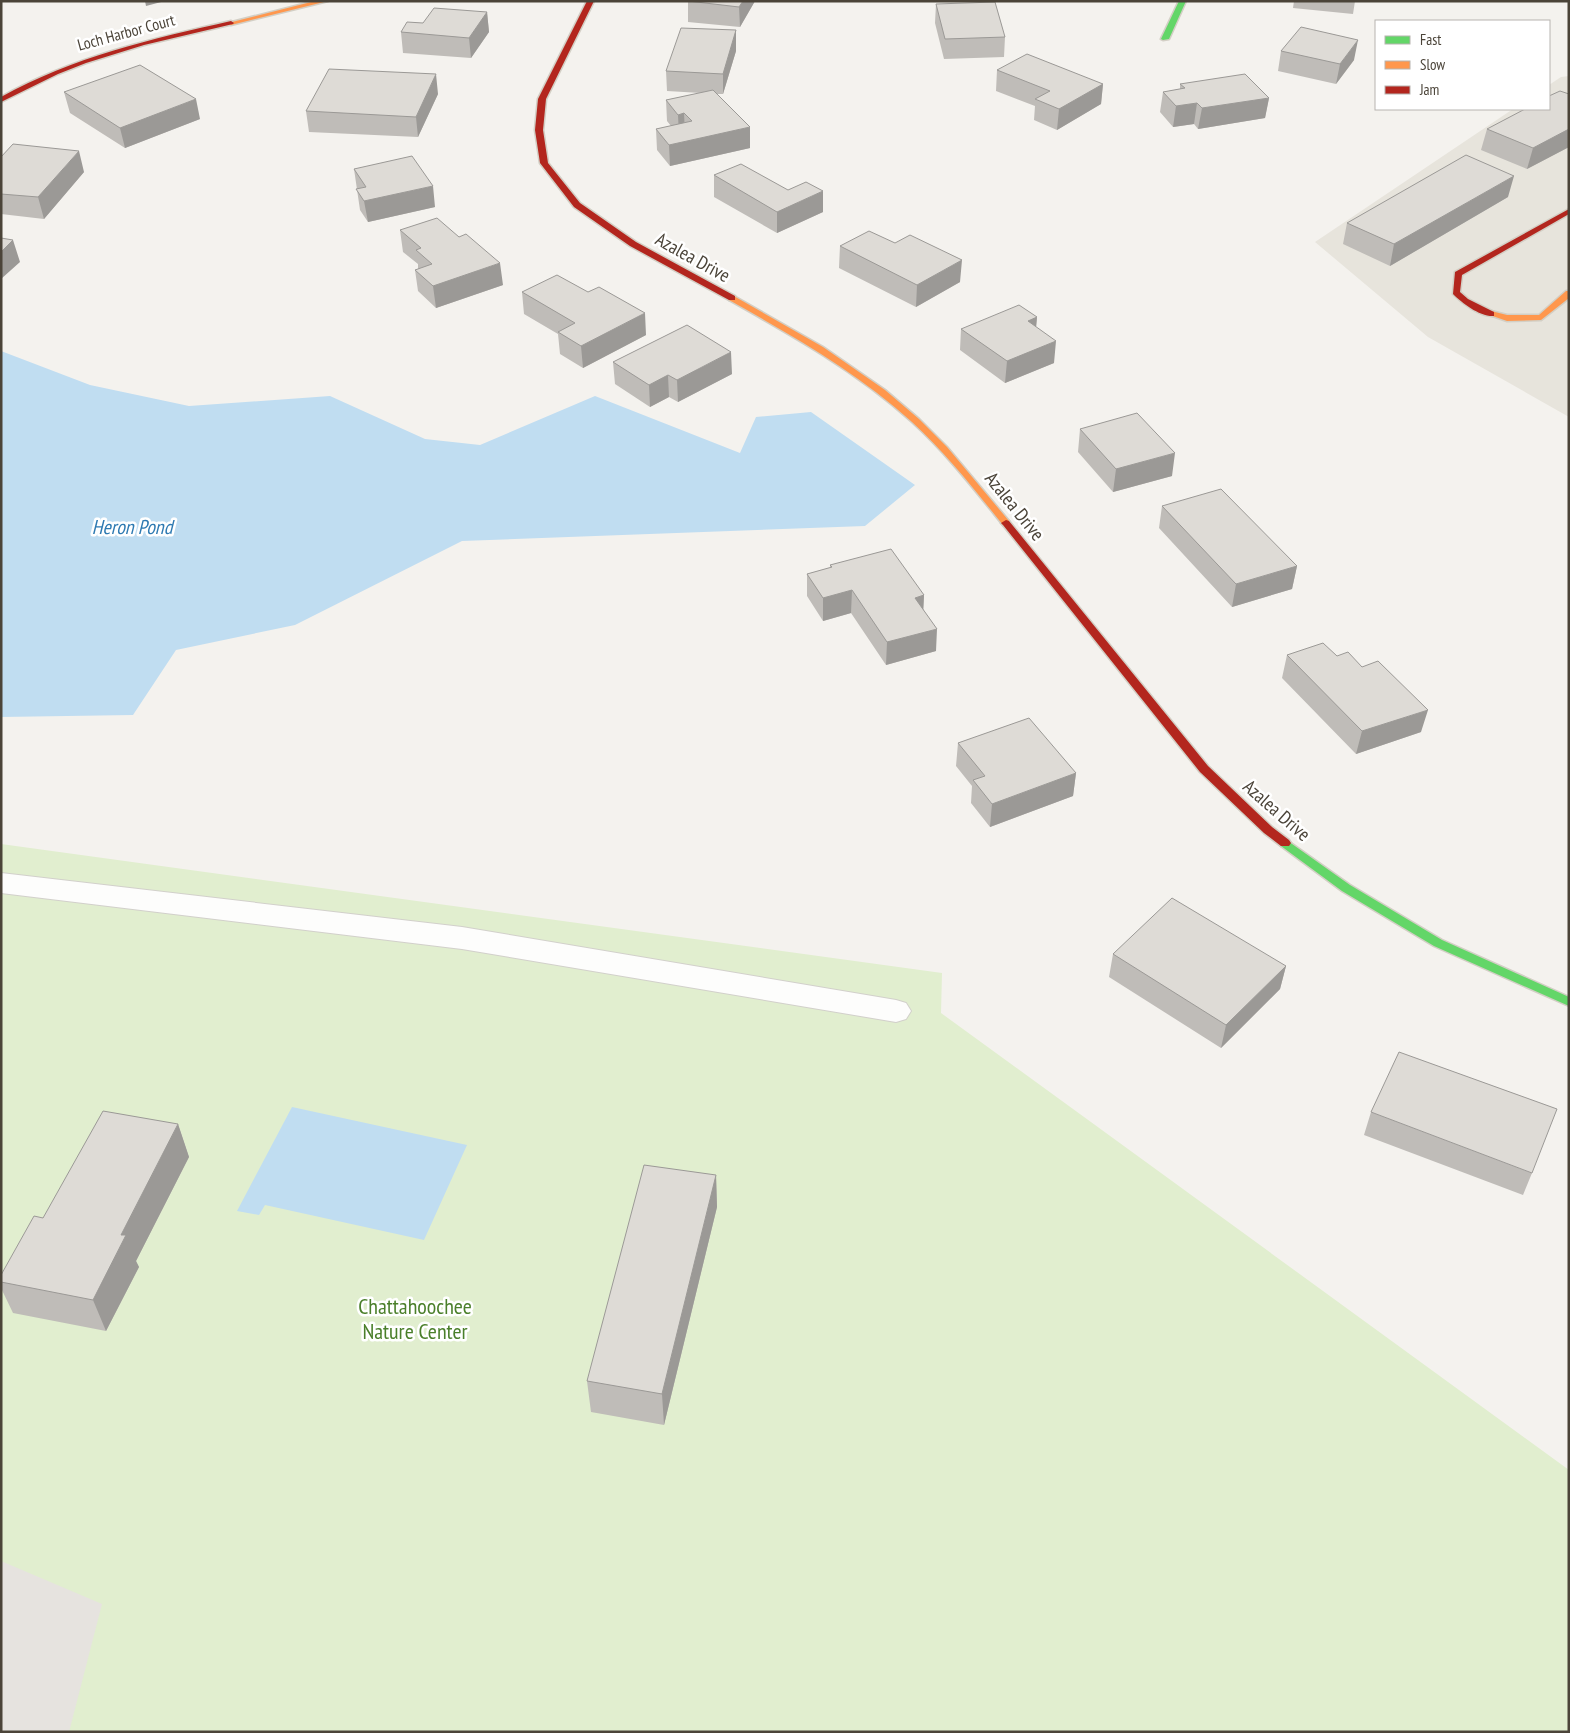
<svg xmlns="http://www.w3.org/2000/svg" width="1570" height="1733" viewBox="0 0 1570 1733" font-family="'PT Sans Narrow',sans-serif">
  <rect width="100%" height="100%" fill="#f4f2ee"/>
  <path fill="#e7e4dc" d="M1569,76v341l-141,-80 -113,-95 198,-133h36v-24l12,-8z"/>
  <path fill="#e1eecf" d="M1,844l941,129 -1,40 628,457v262h-1568z"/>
  <path fill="#e6e3df" d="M1,1561l101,43 -33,128h-68z"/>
  <path fill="#c0ddf1" d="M1,351l89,34 99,21 141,-10 95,43 55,6 115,-49 145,57 16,-36 55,-5 104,73 -50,41 -403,15 -167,84 -119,25 -43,65 -132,2z
    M292,1107l175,38 -43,95 -159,-35 -6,10 -22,-4z"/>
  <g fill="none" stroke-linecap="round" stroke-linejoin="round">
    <g stroke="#d2d0cb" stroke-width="2">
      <path id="lane" d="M1,873l461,54 434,73 10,3 5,8 -5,8 -10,3 -434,-73 -461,-56z"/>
    </g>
    <g stroke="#d3cfc5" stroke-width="3">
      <path id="fast" d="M1179,1h7l-17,38 -6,1 -2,-1z
        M1285,839l65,46 92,55 127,57v9l-135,-60 -92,-55 -61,-45 -2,-3 2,-3z"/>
    </g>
    <g stroke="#d3cfc5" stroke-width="3">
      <path id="slow" d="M315,1h13l-97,24 -3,-2z
        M1566,291h3v7l-28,22 -34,1 -20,-7 4,-3 16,4h32z
        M732,295l91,52 62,43 34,29 28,28 62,74v4h-6c-29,-36 -57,-72 -91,-103 -55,-50 -119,-86 -183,-122v-4z"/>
    </g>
    <g stroke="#d3cfc5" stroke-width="3">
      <path id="jam" d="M587,1h7l-48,98 -3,31 5,33 32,40 56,39 99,54v4h-6l-99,-54 -56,-39 -34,-44 -5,-33 3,-31z
        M231,21l3,2 -1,1 -89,21 -58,18 -28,11 -57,28v-5c72,-40 150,-58 230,-76z
        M1569,209v5l-107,61 -2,17 8,7 26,13v4c-14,1 -32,-13 -41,-22l2,-22z
        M1006,520l3,1 199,245 64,61 17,13 2,3 -2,3h-8l-17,-13 -64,-61 -197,-247 -2,-2z"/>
    </g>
    <use href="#lane" fill="#fdfdfc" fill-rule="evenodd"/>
    <use href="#fast" fill="#63d668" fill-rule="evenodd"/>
    <use href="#slow" fill="#ff974d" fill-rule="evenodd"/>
    <use href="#jam" fill="#b3261e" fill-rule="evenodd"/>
  </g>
  <path fill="#bfbcb8" d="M688,1h67l-15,26 -52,-5z
    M1294,1h61l-2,13 -60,-6z
    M936,4l69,33 -1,20 -60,2 -9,-36z
    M487,12l2,20 -18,26 -68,-5 -2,-21 22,-9z
    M736,30v21l-13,43h-6l33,54 -80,18 -13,-16 -1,-21 15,-3 -4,-5 -1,-21 35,-7 -34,-2 -1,-20z
    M1281,51l73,9 -18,24 -58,-13z
    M997,70l106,14 -2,20 -44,26 -23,-10 1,-14 -39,-15z
    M1180,84l89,14 -4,20 -67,11 -4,-5 -21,3 -13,-15 3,-20 17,-3z
    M64,92l136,27 -75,29 -55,-35z
    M438,94l-20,43 -109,-5 -3,-21z
    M1569,94v53l-42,22 -46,-19 6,-21z
    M1,157l83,15 -40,47 -43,-5z
    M354,169l81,38 -67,15 -8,-12z
    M714,175l109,37 -46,21 -63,-36z
    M1508,197l-118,69 -47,-22 4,-21z
    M400,230l103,55 -67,23 -18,-17 -3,-21 3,-1v-5l-15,-12z
    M840,246l120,36 -44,25 -77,-39z
    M522,292l124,43 -63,33 -23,-14 -2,-20 -34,-20z
    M1037,317l-1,10 18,36 -49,20 -45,-33 1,-21z
    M613,362l119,12 -54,28 -9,-5 -19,10 -35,-23z
    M1080,429l92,47 -59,16 -35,-40z
    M1162,506l135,60 -5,23 -60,18 -73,-79z
    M830,565l94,30 -1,14 13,42 -50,14 -35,-52 -28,8 -16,-25v-22l23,-6z
    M1287,655l50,1 84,76 -65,22 -74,-76z
    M958,743l118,30 -3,23 -83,31 -19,-24 1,-17 -16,-20z
    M1113,954l173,12 -6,23 -59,59 -112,-71z
    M1371,1112l161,61 -9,22 -159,-60z
    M178,1124l11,33 -53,104 3,6 -33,64 -93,-18 -12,-25v-13l42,-57z
    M716,1175l1,32 -53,218 -73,-13 -4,-31z"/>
  <path fill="#9b9996" d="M145,1h20l-19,5z
    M743,1h12l-15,26 -1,-20z
    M487,12l2,20 -18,26 -2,-20z
    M736,30v21l-13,43v-20z
    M1358,40l-4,20 -18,24 4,-20z
    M436,74l2,20 -20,43 -2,-20z
    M1103,84l-2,20 -44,26 2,-21z
    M1269,98l-4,20 -67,11 4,-21z
    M196,99l4,20 -75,29 -5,-20z
    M1197,103l-3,21 -21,3 3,-21z
    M684,113l1,21 -6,1 -1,-20z
    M750,127v21l-80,18 -1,-21z
    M1569,129v18l-42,22 6,-21z
    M79,151l5,21 -40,47 -6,-22z
    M1514,176l-6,21 -118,69 4,-22z
    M433,186l2,21 -67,15 -4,-21z
    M823,191v21l-46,21v-21z
    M13,240l7,22 -19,17v-27z
    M962,260l-2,22 -44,25 1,-22z
    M500,263l3,22 -67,23 -3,-22z
    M645,313l1,22 -63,33 -2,-22z
    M1037,317l-2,22 -7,-18z
    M1056,341l-2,22 -49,20 2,-22z
    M731,352l1,22 -54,28 -1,-22z
    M668,375l1,22 -19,10 -1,-22z
    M1175,453l-3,23 -59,16 3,-23z
    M1297,566l-5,23 -60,18 4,-23z
    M852,590l-1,23 -28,8v-23z
    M924,595l-1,23 -8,-20z
    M937,629l-1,22 -50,14 1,-23z
    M1428,710l-7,22 -65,22 6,-23z
    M1076,773l-3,23 -83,31 2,-23z
    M1286,966l-6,23 -59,59 5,-23z
    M178,1124l11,33 -53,104 3,6 -33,64 -13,-31 28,-65z
    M716,1175l1,32 -53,218 -2,-31z"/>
  <path fill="#dedbd6" stroke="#9b9996" d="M688,1h55l-4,6z
    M995,2l10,35 -60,2 -9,-35z
    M434,8l53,4 -18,26 -68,-6 6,-10 16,1z
    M1301,27l57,13 -18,24 -59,-13z
    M681,28l55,2 -13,44 -57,-3z
    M1027,54l76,30 -44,25 -24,-10 15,-8 -53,-21z
    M140,65l56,34 -76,29 -56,-36z
    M329,69l107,5 -20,43 -110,-6z
    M1245,74l24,24 -67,10 -5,-5 -21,3 -13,-14 22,-4 -5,-4z
    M713,90l37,37 -81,18 -13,-16 36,-8 -8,-8 -6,2 -12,-15z
    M1560,91l9,3v35l-36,19 -46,-19 38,-20h24v-13z
    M13,144l66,7 -41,46 -37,-3v-37z
    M1466,155l48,21 -120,68 -47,-21z
    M412,156l21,30 -69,15 -8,-12 10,-2 -12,-18z
    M741,164l47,26 18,-8 17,9 -46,21 -63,-37z
    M437,218l22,19 7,-3 34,29 -67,23 -18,-16 17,-6 -16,-14 5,-2 -21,-18z
    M869,231l26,12 15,-8 52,25 -45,25 -77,-39z
    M1,238l12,2 -12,12z
    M557,275l31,17 11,-5 46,26 -64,33 -23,-14 17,-9 -53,-31z
    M1019,305l18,12 -9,4 28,20 -49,20 -46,-32z
    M687,325l44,27 -54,28 -9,-5 -19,10 -36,-23z
    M1137,413l38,40 -59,16 -36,-40z
    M1221,489l76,77 -61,18 -74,-78z
    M891,549l33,46 -9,3 22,31 -50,13 -35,-52 -29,8 -16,-24 25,-7 -2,-2z
    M1323,643l14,13 11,-4 14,15 16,-6 50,49 -66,21 -75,-76z
    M1029,718l47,55 -84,31 -19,-24 12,-4 -27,-33z
    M1172,898l114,68 -60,59 -113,-71z
    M1399,1052l158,57 -25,64 -161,-61z
    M103,1111l75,13 -57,111h5l-33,65 -92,-18v-7l33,-59 9,2z
    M644,1165l72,10 -54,219 -75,-13z"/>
  <g text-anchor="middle" stroke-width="5" stroke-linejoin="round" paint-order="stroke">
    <g font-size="16" fill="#4b4439" stroke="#fff">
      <text transform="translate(126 32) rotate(-15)" y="6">Loch Harbor Court</text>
    </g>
    <g font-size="19" fill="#4b4439" stroke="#fff">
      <text transform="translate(693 257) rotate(29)" y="7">Azalea Drive</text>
      <text transform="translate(1015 506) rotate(51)" y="7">Azalea Drive</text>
      <text transform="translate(1277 810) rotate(41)" y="7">Azalea Drive</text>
    </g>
    <g font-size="20" font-style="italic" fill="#2e7ab2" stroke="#fff">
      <text x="132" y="534">Heron Pond</text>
    </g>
    <g font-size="22" fill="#4a7f2a" stroke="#fff">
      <text x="415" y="1314">Chattahoochee<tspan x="415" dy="25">Nature Center</tspan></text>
    </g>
  </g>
  <rect width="1570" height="1733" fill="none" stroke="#4b4439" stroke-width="5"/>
  <rect x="1375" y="20" width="175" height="90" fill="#ffffff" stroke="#b7b4b0"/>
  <rect x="1385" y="36" width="25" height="8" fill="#63d668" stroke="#b7b4b0"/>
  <text x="1420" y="45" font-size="15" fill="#4b4439">Fast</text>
  <rect x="1385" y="61" width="25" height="8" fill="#ff974d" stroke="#b7b4b0"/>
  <text x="1420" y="70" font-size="15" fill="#4b4439">Slow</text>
  <rect x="1385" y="86" width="25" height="8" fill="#b3261e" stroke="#b7b4b0"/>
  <text x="1420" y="95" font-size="15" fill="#4b4439">Jam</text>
</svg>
